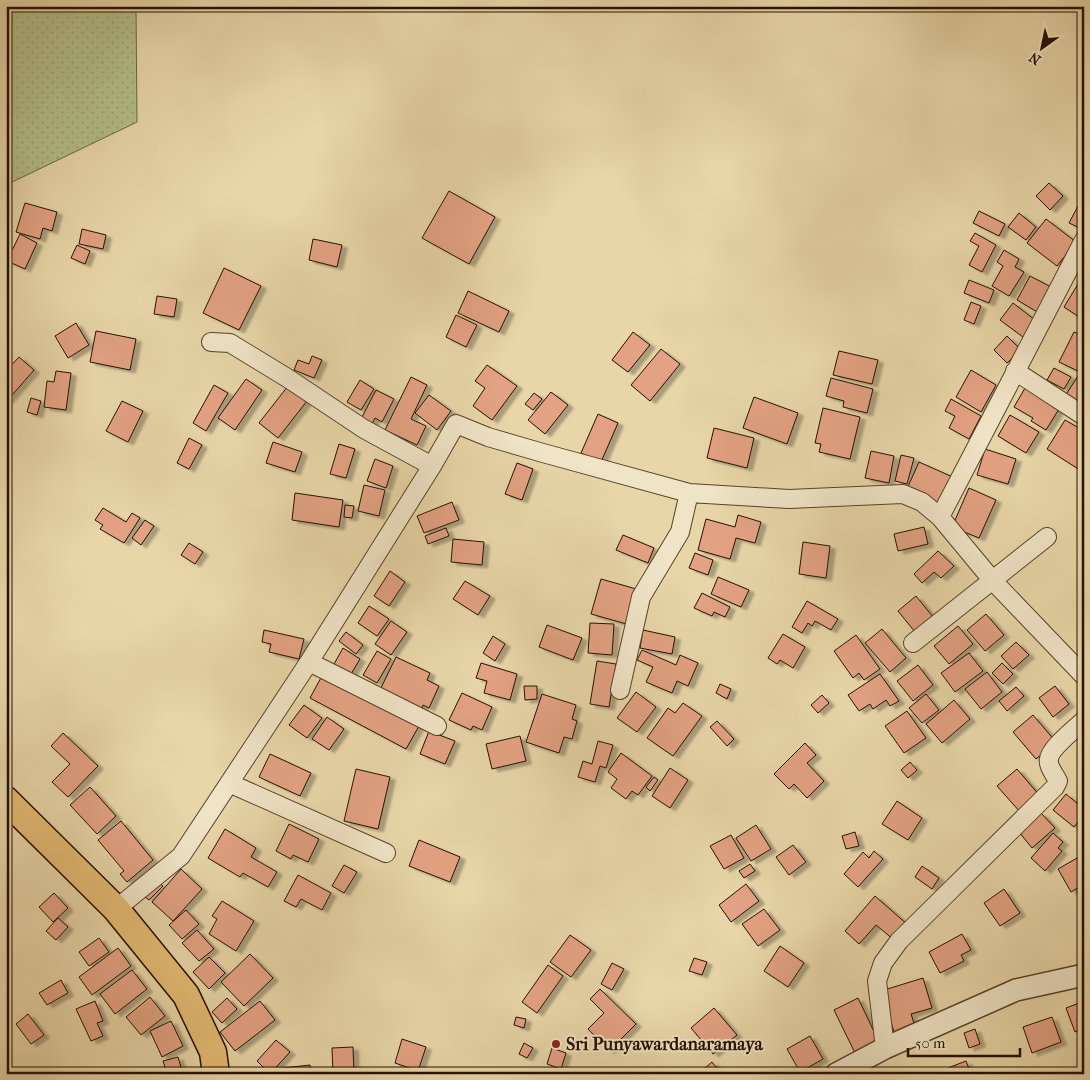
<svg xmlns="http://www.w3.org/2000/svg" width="1090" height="1080" viewBox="0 0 1090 1080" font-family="'IM FELL French Canon',serif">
  <defs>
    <pattern id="grass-dots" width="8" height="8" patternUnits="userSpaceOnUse" patternTransform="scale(1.25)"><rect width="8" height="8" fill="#b4be89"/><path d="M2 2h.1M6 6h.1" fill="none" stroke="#9ba274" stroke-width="1.8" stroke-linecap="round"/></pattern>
    <filter id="shadow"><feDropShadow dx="5.5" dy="3" stdDeviation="1" flood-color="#0004"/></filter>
  </defs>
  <rect width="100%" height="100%" fill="#e8d6a8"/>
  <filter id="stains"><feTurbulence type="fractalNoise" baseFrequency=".004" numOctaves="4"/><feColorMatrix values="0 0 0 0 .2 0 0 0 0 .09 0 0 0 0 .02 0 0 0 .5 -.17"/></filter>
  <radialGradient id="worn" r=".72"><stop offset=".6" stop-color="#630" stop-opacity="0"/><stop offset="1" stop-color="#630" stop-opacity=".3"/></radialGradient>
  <path fill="url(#grass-dots)" stroke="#6c6744" d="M6,6h130l1,116 -131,63z"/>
  <path fill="#e3a283" stroke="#251000" filter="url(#shadow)" d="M1049,183l14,13 -13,14 -14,-14z
    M449,191l46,26 -26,47 -47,-26z
    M25,203l32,9 -5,19 -9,-3 -3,11 -24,-7z
    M1078,206l6,3v21l-15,-7z
    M979,211l26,13 -6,12 -26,-13z
    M1019,213l17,14 -10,13 -18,-13z
    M1046,219l30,23 -19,24 -30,-23z
    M82,229l24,6 -3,14 -24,-5z
    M975,233l21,12 -14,27 -13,-7 10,-19 -9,-5z
    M20,234l17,9 -12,26 -18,-8z
    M313,239l29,6 -5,22 -28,-7z
    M77,245l13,6 -5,13 -14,-6z
    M1004,250l15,9 -4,8 9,5 -15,24 -17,-10 11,-20 -6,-4z
    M224,268l37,18 -22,44 -36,-17z
    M1030,276l23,12 -14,25 -22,-13z
    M969,280l25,10 -5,13 -25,-10z
    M1078,284l6,3v23l-5,7 -15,-10z
    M468,291l41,20 -10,21 -41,-19z
    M157,296l20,3 -3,18 -20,-3z
    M971,302l10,4 -7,18 -10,-4z
    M1013,303l22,17 -12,17 -23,-17z
    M456,315l21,10 -11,22 -20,-10z
    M76,323l13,22 -21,13 -13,-22z
    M96,331l40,8 -6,31 -40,-8z
    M633,332l17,13 -22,27 -16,-12z
    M1074,332l10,4v38l-25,-12z
    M1007,336l14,14 -14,13 -13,-13z
    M661,349l19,15 -30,37 -19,-16z
    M839,351l39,9 -6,24 -39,-9z
    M312,356l10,4 -8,18 -20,-8 4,-10 11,4z
    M19,357l15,13 -28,32v-31z
    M487,365l30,21 -25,34 -19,-14 12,-18 -10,-7z
    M1054,368l17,9 -7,12 -17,-9z
    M971,370l25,15 -15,27 -25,-15z
    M56,371l15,2 -5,37 -22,-3 3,-26 7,1z
    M1078,376l6,3v29l-19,-12z
    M411,377l16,8 -16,34 15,7 -9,19 -32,-15z
    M831,378l42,11 -6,24 -24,-6 1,-6 -18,-5z
    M246,379l16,11 -27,40 -17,-12z
    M360,380l14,9 -13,21 -14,-8z
    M214,385l14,8 -22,38 -13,-8z
    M288,386l19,15 -29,37 -19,-15z
    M1025,388l34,21 -13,21 -15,-9 2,-3 -19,-11z
    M376,390l18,9 -12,23 -7,-4 -4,8 -11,-5z
    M551,392l17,13 -23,29 -17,-14z
    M534,393l8,6 -9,11 -8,-6z
    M429,395l22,16 -14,19 -22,-17z
    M754,397l44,16 -11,31 -44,-16z
    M31,398l10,3 -4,14 -10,-3z
    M951,399l30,17 -12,23 -20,-11 6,-12 -10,-5z
    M122,401l21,10 -15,31 -22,-11z
    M823,408l37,9 -10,42 -31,-7 2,-8 -6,-1z
    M598,414l20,9 -17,39 -20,-9z
    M1010,415l29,17 -13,21 -28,-17z
    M1065,420l19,11 -1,41 -36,-23z
    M714,428l40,10 -7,30 -40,-10z
    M189,438l13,7 -13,24 -12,-6z
    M273,442l29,10 -7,20 -29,-9z
    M339,444l16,5 -9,29 -16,-4z
    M985,449l31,10 -8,25 -31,-9z
    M871,451l23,5 -5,27 -24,-5z
    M901,455l13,3 -7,26 -12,-3z
    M375,459l18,7 -7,22 -19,-7z
    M919,462l36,16 -13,29 -36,-16z
    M517,463l16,6 -11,31 -17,-6z
    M364,485l21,5 -6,26 -21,-5z
    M969,488l27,12 -17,38 -27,-11z
    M295,493l48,7 -4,27 -47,-7z
    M452,502l7,18 -35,13 -7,-17z
    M345,505l9,1 -2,12 -8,-1z
    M103,508l23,14 6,-9 8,5 -16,25 -24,-14 3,-4 -8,-5z
    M738,515l23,7 -6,21 -19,-5 -6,21 -32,-9 8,-31 29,8z
    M145,520l9,6 -13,19 -9,-7z
    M924,527l4,17 -30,7 -4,-17z
    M446,528l3,8 -21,8 -3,-8z
    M623,535l31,13 -6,15 -32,-13z
    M453,539l31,3 -2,23 -31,-3z
    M803,542l27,4 -4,32 -27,-4z
    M189,543l14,9 -8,12 -14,-9z
    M938,551l16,15 -13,12 -7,-6 -12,11 -8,-9z
    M695,553l18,7 -5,15 -19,-7z
    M390,571l15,11 -16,24 -15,-10z
    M718,577l31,13 -8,17 -30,-13z
    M601,579l39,11 -10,35 -39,-11z
    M465,581l25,15 -12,19 -25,-16z
    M702,593l28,14 -5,10 -11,-5 -2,4 -18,-8z
    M916,596l17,21 -18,15 -17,-21z
    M807,601l31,18 -7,11 -16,-9 -3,5 -4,-3 -6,10 -10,-6z
    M369,606l20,13 -12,17 -19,-13z
    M986,614l18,21 -19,16 -18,-21z
    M391,621l16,11 -16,23 -16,-11z
    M590,623l24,1 -2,31 -24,-2z
    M547,625l35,13 -9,22 -34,-13z
    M958,626l15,18 -24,20 -15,-18z
    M882,629l24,29 -16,14 -25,-29z
    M264,630l40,9 -5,20 -30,-7 2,-8 -9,-2z
    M643,630l32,7 -3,17 -32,-6z
    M346,632l17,13 -7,9 -17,-13z
    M783,634l22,13 -12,21 -13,-8 -3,4 -9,-6z
    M856,635l24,34 -16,11 -5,-7 -6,5 -19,-27z
    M493,636l12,8 -10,17 -12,-8z
    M1016,642l13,13 -16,14 -12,-13z
    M343,648l17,11 -9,15 -17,-10z
    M642,650l34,15 4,-10 18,8 -10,23 -11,-5 -5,12 -26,-11 7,-15 -16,-7z
    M377,651l14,8 -14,24 -14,-8z
    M969,653l14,18 -28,21 -14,-19z
    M396,657l34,16 -3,7 12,6 -10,22 -6,-3 -3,7 -41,-20z
    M597,661l19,3 -7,43 -19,-3z
    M481,663l36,11 -7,26 -26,-7 3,-12 -11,-3z
    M1002,663l11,11 -10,10 -11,-11z
    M918,665l15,20 -20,16 -16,-20z
    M987,672l15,20 -21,17 -16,-20z
    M323,674l96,52 -13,23 -96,-51z
    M880,674l19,27 -9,5 -4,-6 -13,9 -3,-5 -11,7 -11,-16z
    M720,684l11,5 -4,10 -11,-6z
    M524,686h13v13l-12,1z
    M1055,686l14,18 -16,13 -14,-19z
    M1016,687l8,9 -17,15 -8,-10z
    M636,692l20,15 -19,25 -20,-14z
    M462,693l30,14 -10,23 -9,-4 -2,4 -22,-10z
    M542,694l34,11 -4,14 5,2 -5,18 -8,-2 -5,16 -33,-11z
    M926,694l13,16 -17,13 -13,-15z
    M822,695l7,8 -11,10 -7,-8z
    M954,700l16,19 -28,24 -16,-19z
    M683,703l19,13 -29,40 -26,-18 21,-30 7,5z
    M304,705l18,13 -15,20 -18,-13z
    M907,711l19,27 -22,15 -19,-27z
    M1033,715l23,27 -20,17 -23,-27z
    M327,717l17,12 -15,21 -17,-11z
    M717,721l17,18 -7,7 -17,-19z
    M429,731l26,10 -10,23 -25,-10z
    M63,733l35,33 -30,31 -16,-15 18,-18 -19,-18z
    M520,736l6,25 -34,8 -6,-25z
    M598,741l15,4 -7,23 -6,-2 -5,16 -17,-5 5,-16 9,3z
    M805,743l11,12 -9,8 17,18 -17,17 -13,-14 -5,5 -15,-15z
    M621,753l31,23 -14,19 -6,-4 -6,8 -15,-11 6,-9 -9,-7z
    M270,754l41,19 -11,23 -41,-19z
    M910,762l7,8 -9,8 -7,-8z
    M670,768l18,12 -18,28 -18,-12z
    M356,769l34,8 -12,52 -34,-8z
    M1017,769l23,27 -19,17 -24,-27z
    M654,777l4,3 -8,11 -4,-4z
    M90,787l26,29 -19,18 -27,-29z
    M1066,794l18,15v6l-10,12 -21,-17z
    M897,801l25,17 -14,22 -26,-16z
    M1041,813l14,15 -23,20 -13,-16z
    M121,821l32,39 -26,22 -7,-8 4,-3 -26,-31z
    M289,824l30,15 -11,23 -15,-7 -2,4 -15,-8z
    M756,825l15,24 -20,12 -15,-23z
    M225,829l31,19 -5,9 26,15 -9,15 -25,-14 -3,4 -32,-19z
    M855,832l4,14 -13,3 -4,-13z
    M1053,833l10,9 -5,6 4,3 -17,20 -14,-13z
    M731,835l13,23 -20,11 -14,-23z
    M419,840l41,17 -10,25 -41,-16z
    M793,845l13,17 -17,13 -13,-18z
    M874,851l9,8 -25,28 -14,-13 19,-22 6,6z
    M1084,854v30l-13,8 -13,-23z
    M750,864l5,7 -11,7 -5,-7z
    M344,865l13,7 -13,21 -12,-7z
    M922,866l17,12 -7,11 -17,-12z
    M181,869l21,20 -29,32 -21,-19z
    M298,875l33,18 -9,17 -21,-11 -5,8 -12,-6z
    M159,883l4,3 -14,14 -4,-3z
    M746,884l13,17 -28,21 -12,-17z
    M1004,889l16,24 -20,13 -16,-23z
    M54,893l14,15 -15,14 -14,-15z
    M875,896l33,29 -14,15 -18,-15 -17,19 -14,-13z
    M222,901l32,20 -18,30 -27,-17 8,-15 -5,-3z
    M764,909l16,21 -22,16 -16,-22z
    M186,910l13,14 -17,15 -13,-14z
    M58,918l10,9 -12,13 -10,-9z
    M197,930l17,19 -15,12 -17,-18z
    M962,934l9,16 -10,5 3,6 -24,12 -11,-21z
    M570,935l21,15 -20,27 -21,-15z
    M99,938l10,14 -20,14 -10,-14z
    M780,946l24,17 -16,24 -24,-16z
    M118,948l13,18 -39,29 -13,-18z
    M250,954l23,24 -29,28 -23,-24z
    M209,957l16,16 -16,16 -16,-17z
    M694,958l13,4 -5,13 -13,-4z
    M612,963l12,6 -12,21 -11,-6z
    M548,965l15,11 -26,37 -15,-11z
    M132,970l15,19 -32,25 -15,-20z
    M923,978l9,30 -21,6 5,15 -21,6 -14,-44z
    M61,980l7,13 -21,12 -8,-12z
    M600,989l36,35 -27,27 -21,-22 16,-16 -14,-14z
    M150,997l15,19 -24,19 -15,-18z
    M227,998l10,11 -15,14 -10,-11z
    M858,998l21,44 -24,11 -21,-43z
    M95,1001l8,20 -6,2 6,13 -12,5 -15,-32z
    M260,1001l15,19 -40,31 -15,-19z
    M1082,1002l2,3v23l-9,4 -9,-24z
    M714,1008l23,27 -24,19 -22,-26z
    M28,1014l16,21 -13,9 -15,-20z
    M516,1017l10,2 -2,9 -10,-3z
    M1052,1017l9,25 -29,11 -9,-26z
    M171,1021l12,25 -21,11 -12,-26z
    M975,1029l5,15 -11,4 -5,-15z
    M810,1036l13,23 -23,13 -13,-23z
    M402,1039l24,8 -8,24 -23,-8z
    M276,1040l14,12 -20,22 -13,-13z
    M524,1043l9,5 -6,10 -8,-4z
    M353,1047l1,27h-21l-1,-26z
    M552,1048l14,5 -5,16 -14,-5z
    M178,1057l4,14 -15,3 -4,-13z
    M966,1061l5,13h-20l-3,-6z
    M712,1062l10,12h-24z
    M310,1065l1,9h-27l-1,-6z"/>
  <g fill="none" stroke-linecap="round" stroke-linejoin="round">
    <g stroke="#56422a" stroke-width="20">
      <path id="minor" d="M211,342l19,1 59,36 75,50 68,37
        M1015,371l69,45
        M940,517l144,-277
        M913,643l134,-106
        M309,662l128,64
        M620,690l21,-93 39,-65 9,-39
        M229,783l157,70
        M116,909l65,-53 128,-194 123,-196 24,-42 32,13 55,16 146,40 100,6 114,-5 19,8 18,15 53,64 91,95
        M885,1048l-8,-67 6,-18 16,-22 156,-154 3,-6c-3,-6 -11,-16 -9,-22 1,-11 27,-31 35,-39"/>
    </g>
    <g stroke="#56422a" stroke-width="24">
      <path id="tertiary" d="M836,1074l49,-26 131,-58 68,-15"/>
    </g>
    <g stroke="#251000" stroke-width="29">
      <path id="primary" d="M6,800l110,109 70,86 27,57 3,22"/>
    </g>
    <use href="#minor" stroke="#f0e4c6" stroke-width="18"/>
    <use href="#tertiary" stroke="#f0e4c6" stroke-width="21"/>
    <use href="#primary" stroke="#e4bb74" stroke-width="26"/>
  </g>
  <circle fill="#8f2418" stroke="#f0e4c6" stroke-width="2" cx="556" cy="1044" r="5"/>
  <g text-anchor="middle" stroke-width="4" stroke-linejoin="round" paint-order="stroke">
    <g font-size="18" font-weight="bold" fill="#251000" stroke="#f0e4c6" text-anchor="start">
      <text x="566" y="1050">Sri Punyawardanaramaya</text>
    </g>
  </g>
  <rect width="1090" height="1080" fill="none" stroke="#e8d6a8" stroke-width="25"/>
  <rect x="8" y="8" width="1075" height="1065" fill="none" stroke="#251000" stroke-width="2.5"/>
  <rect x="12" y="12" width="1065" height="1055" fill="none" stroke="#251000"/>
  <g transform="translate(1042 48) rotate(213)" stroke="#f0e4c6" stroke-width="4" paint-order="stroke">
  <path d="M0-4L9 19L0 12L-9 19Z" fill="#251000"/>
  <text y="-8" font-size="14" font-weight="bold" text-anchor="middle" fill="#251000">N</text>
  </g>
  <path d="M908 1048v8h112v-8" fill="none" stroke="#251000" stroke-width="2.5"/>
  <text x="915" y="1048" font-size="15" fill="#251000" stroke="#f0e4c6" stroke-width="4" paint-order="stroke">50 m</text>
  <rect width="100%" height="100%" filter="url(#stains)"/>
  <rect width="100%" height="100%" fill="url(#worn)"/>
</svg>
